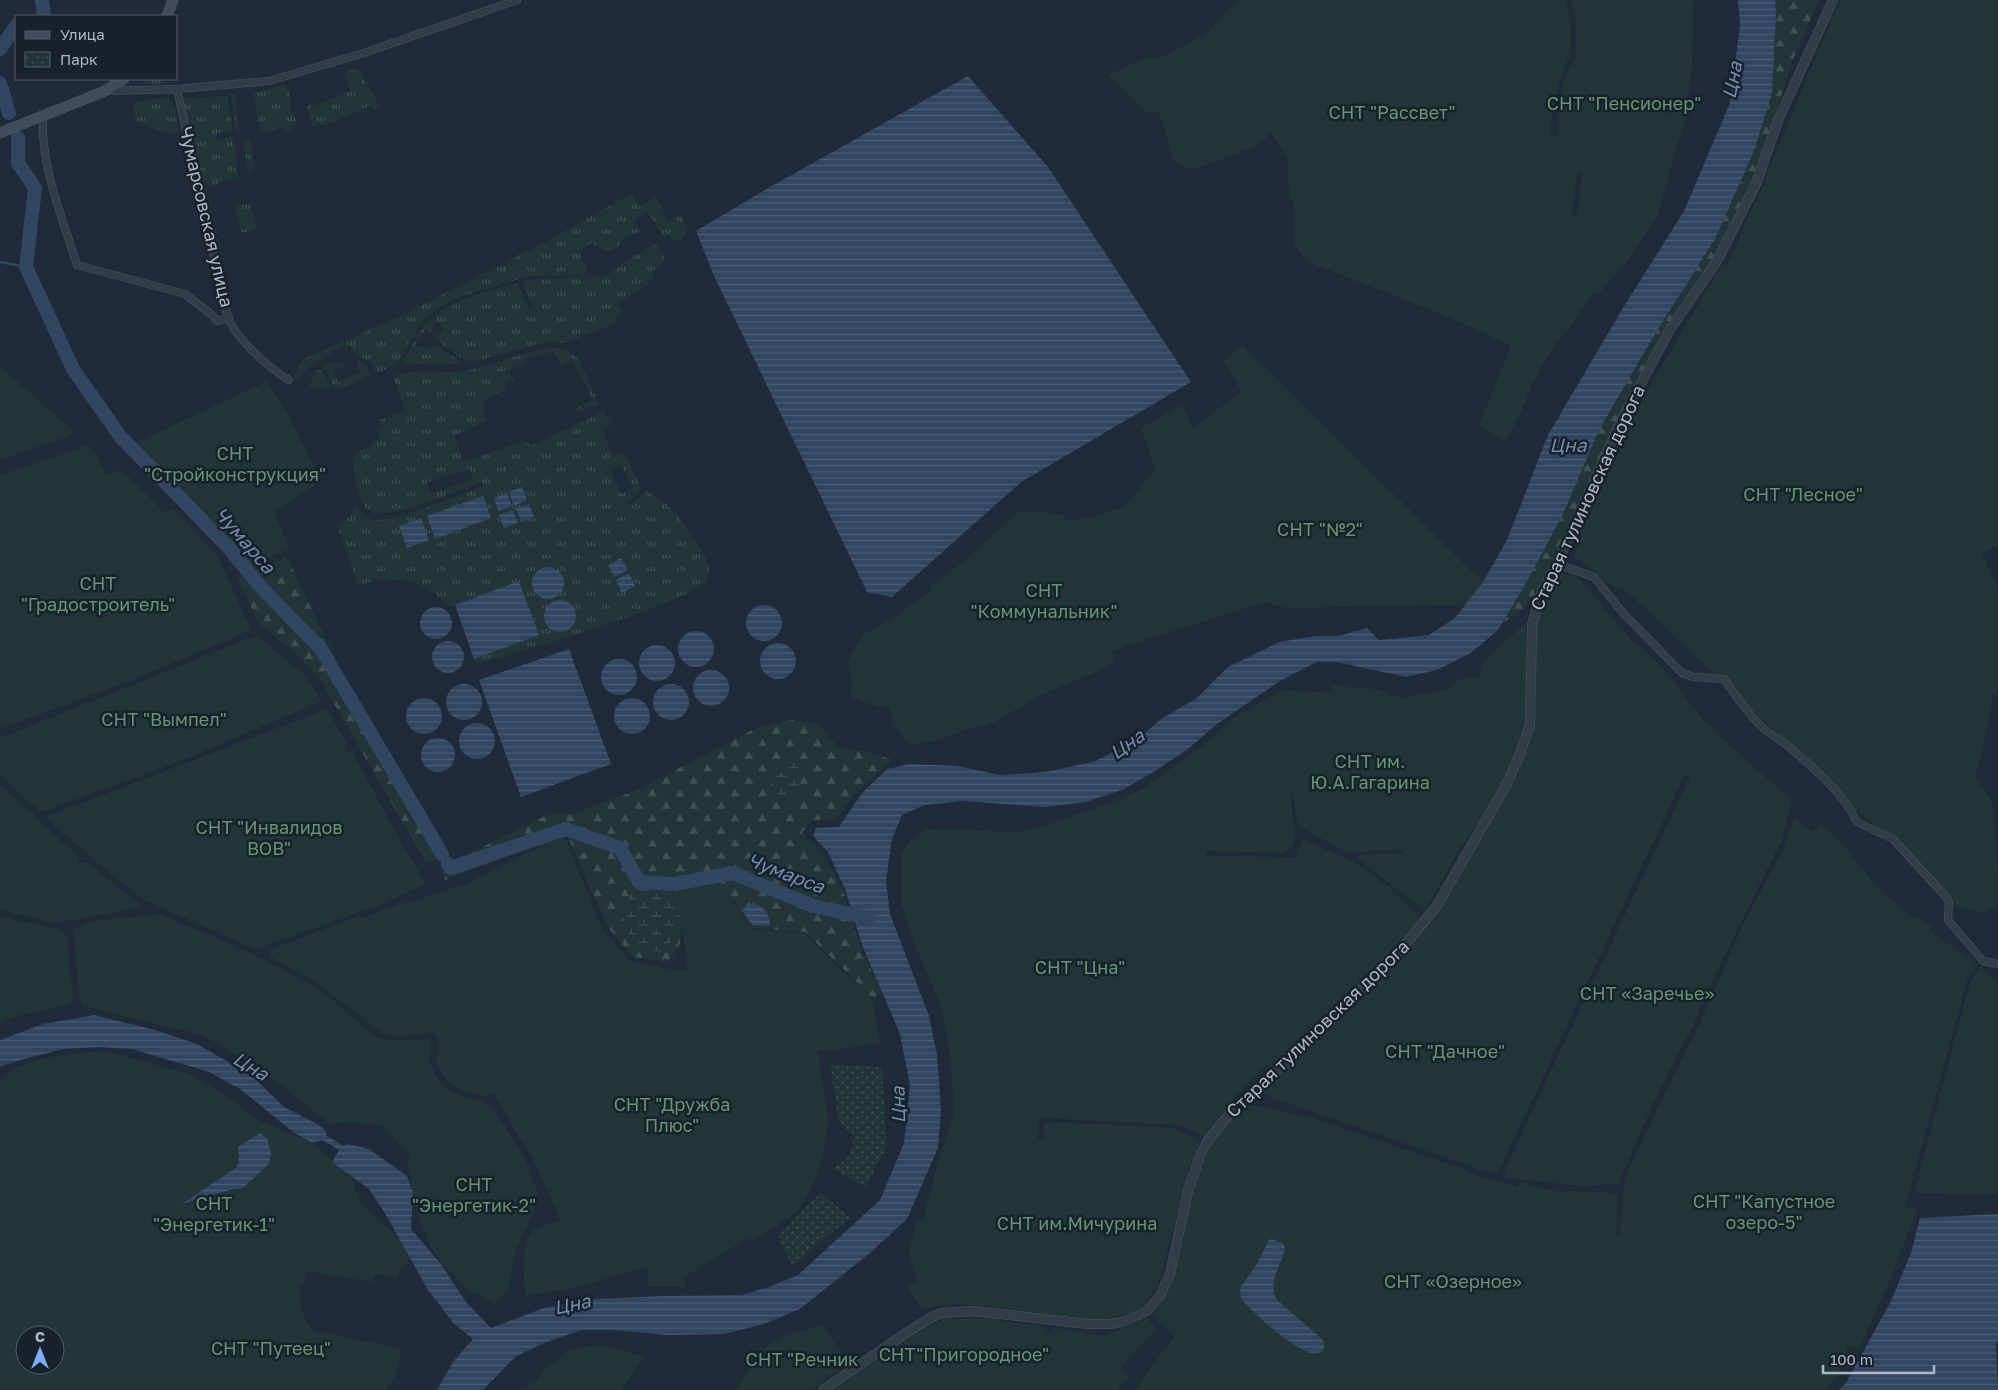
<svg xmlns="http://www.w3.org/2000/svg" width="1998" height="1390" viewBox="0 0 1998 1390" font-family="'Golos Text',sans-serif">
  <defs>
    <pattern id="grass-tufts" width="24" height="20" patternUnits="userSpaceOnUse" patternTransform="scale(1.25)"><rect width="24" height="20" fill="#223639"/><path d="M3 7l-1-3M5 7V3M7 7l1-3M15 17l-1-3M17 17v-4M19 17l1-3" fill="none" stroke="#405154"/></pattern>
    <pattern id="forest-firs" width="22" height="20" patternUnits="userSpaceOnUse" patternTransform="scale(1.25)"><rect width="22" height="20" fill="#223639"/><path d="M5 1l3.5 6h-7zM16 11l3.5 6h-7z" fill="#405154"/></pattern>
    <pattern id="wetland-marsh" width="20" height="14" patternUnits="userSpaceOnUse" patternTransform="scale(1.25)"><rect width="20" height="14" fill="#223639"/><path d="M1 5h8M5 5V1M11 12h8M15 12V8" fill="none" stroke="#405154"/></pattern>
    <pattern id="park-dots" width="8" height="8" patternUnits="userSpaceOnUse" patternTransform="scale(1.25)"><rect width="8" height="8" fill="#223639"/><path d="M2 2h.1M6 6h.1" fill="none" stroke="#405154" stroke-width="1.8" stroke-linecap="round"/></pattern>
    <pattern id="water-rules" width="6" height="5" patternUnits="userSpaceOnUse" patternTransform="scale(1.25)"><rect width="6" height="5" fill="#324561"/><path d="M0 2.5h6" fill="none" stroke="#4d5e76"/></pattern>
  </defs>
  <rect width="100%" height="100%" fill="#202a38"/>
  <path fill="url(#grass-tufts)" fill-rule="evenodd" d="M358,68l22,39 -5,3 -4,-5 -39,18 -19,4 -7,-19 5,-5 2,3 38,-15 -7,-18z
    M140,79h24l4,5h-23z
    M285,85l5,6 1,23 3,-1 3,11 -7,3 1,3 -5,2 -2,-5 -24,7 -6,-41z
    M235,95l5,37 -4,1 -5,-37z
    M228,96l5,36 -16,1v7l16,-3 6,42 -20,2v3l-13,2 17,76 -5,1 -19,-95 4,-1 -5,-1 -15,-68z
    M164,97l5,2 6,9 5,21 -5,5h-5l-32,-11c-6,-5 -6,-15 -2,-21z
    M250,138l5,32 -7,2 -5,-32z
    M632,193l7,13 17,-9 12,24 12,-6 8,13 -7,14 -13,-6 -5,2 -15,-26 -13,8 5,11 -17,8 -5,8 -8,4h-5l-13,-8 -9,4 -3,10 7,10 -2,8 -55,1 -61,18 -22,9 -23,16 -28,46 -20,8 -7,-12 -14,-6 -5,-10h-6l-38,24 -7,11 -3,1 -3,-2 9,-19 98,-44 151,-77z
    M250,204l7,25 -16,4 -6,-27z
    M657,243l8,17 -13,12 2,6 -6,4v4l-30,16 5,11 -9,5 2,5 -51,20 -19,-1 -74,20c-15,-3 -36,-23 -46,-34l-11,18 12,2 8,-4 28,19 -23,2 -39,-2c8,-12 14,-25 22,-36 20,-26 65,-35 94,-44l12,26 4,-2 -11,-25 6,-2 80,-5 18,-14zM438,323l5,5 -1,4 -5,2 -5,-3 1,-7z
    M556,348l13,4 11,8 19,44 -20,8 -4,-3 18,-9 -21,-40 -11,5 -7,-14 -28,8 1,4 -18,7 4,11 -7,3v5l-20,10 -4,8 5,14 -30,13 -2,3 9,25 59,-21 9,4 72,-34 7,14 -9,5 11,27 11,-4 16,33 -2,7 -9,10 3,3 14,-16c8,6 17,11 25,18 6,5 11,15 16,21 10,15 28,32 20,51 -8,19 -194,75 -224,82h-6l-3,-3 65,-24 -84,-30 -6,1c-18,-18 -41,-30 -67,-26 -9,1 -15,4 -24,4l-21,-58 9,-5 10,-15c5,6 11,13 19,14 20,2 87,-26 109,-34l-2,-4c-22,6 -101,46 -117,25 -10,-13 -9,-34 -12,-49l2,-5 17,-8 -1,-3 9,-5 -4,-9 5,-2 -1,-6 25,-9 -12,-35c22,-8 47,-2 70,-5 31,-4 61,-22 93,-23zM621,465l12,23 -11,6 -12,-24zM469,469l4,10 -42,15 -4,-12z
    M359,360c7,4 11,8 9,16l-22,11 -11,2 -12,-24 9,-3h12l1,3 -12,6 5,11 23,-10 -5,-11z
    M317,370h5l9,18 -1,2 -21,-4z"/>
  <path fill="url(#forest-firs)" fill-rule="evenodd" d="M1775,0h44l-25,57 -38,115 -30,69 -120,203 -65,142 -17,23 -21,14 60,-109 36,-84 56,-96 60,-95 39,-88 22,-137z
    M287,557l66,139 93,160 -20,7 -106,-184 -27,-28 -34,-27 -22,-47z
    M792,720l25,3 21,24 34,6 21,7 -37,33 -20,26 -23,1 -11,12 21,22 19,34 18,58 22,48 -8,5 -69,-67 -53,-4 -32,-46 -44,2 5,37 -1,23 -12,18 -35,-5 -26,-31 -41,-93 -121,47 -5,-12 107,-53 25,-1 65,-24 121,-63zM788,756l-5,46 -2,-30z"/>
  <path fill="url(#wetland-marsh)" d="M798,754l2,40 -17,9 -14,-22 12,-9 7,-16z
    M639,882l35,2 7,37 -15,30h-32l-13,-40z"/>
  <path fill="url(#park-dots)" d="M830,1064l52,3 5,79 -21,41 -33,-18 17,-14 4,-18 -16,-18z
    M821,1192l29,26 -58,48 -14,-30z"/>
  <path fill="#223639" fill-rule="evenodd" d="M1240,0h326l4,22 1,27 -17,51 -4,36 8,1 3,-49 15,-33v-36l-5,-19h123l-2,65 -6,56 -9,24 -19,70 -29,44 -31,35h-5c-16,26 -38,48 -53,75 -13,24 -19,50 -36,72l-25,-15 32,-80c-66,-33 -137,-57 -205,-85l-11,-16v-36l-6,-15 -2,-37 -16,-24 -14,13 -65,24 -19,-9 -8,-32 -7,-17 -11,1 -39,-38 38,-17 18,-2 42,-22 29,-31zM1577,173l5,1 -5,41 -5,-1z
    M1840,0h158v546l-16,7 16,37v99l-5,7 -10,52 -8,29 15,20 3,13 5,65v28l-13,10 -26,-5 -13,-13 -52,-59 -18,-10 -23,-18 -5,-7 1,-2 -95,-87 -2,1 -15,-18 -106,-100 -11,-7 -3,1 -43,-33 8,-20 -7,-4 29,-57 19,-44 99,-166 5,1 40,-92z
    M1243,346l239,235 -13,24 -183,3 -21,-6 -136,43 -16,7v9l-12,9 -69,29 -1,3c-18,8 -32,19 -50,25l-2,-2c-13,5 -65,27 -74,16 -8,-9 -12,-25 -17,-36l-9,3 -27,-11 -2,-8 2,-7 -4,-20 5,-11 11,-17 32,-18 35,-25 -2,-5 31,-21 58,-53 4,-1 1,3 9,-3 31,4 4,6 23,-3 35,-12 30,-36 -14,-42 41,-23 11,22 49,-35 -19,-31z
    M0,366l73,65 -4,5 -69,24z
    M267,381l20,32 35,68 -48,32 16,36 -30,12 -26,8 -20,-32 -27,-30 -60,-54 15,-13z
    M89,445l9,13 7,16 16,-4 35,33 8,10 9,-5 45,48 33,74 -111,47 -140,52v-254z
    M1558,573l21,5 55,65c33,20 48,56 75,82 25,26 54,49 81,73l2,5 -10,36 -63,128 -24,54 -40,78 -37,85 -40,2 -72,-9 -2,-2 19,-45 167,-353 -5,-3 -188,401 -231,-79 -6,-5 49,-42 89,-90 40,-47 18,-36 60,-103 16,-40 4,-27 -2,-56 3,-34 11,-32z
    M1525,623l2,74 -1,23 -4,14 -14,38 -15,29 -33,48 -35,62 -67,-52 3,-4 42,-2v-4l-55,3 -49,-25 -2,-5 -4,-29h-3l5,40 -1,12 -11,8 -78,-2 1,5 91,1v-5l7,-13c16,8 33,15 49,23 25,13 46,34 66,55v4l-33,38 -101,99 -2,-2 -12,11 -4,-2 -29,29 -35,42 -15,-8 -19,-4 -130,-6 -1,21h5l1,-15 2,-2 126,6 28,13 -10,26 -32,119 -13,18 -13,9 -34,7 -138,-17 -38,6 -16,-23 11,-6 -9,-30 9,-28 6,-1 13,-52 18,-56 -3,-48 -9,-56 -27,-64 -14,-43v-48l7,-11 18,-14 92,3 20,-4 80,-28 28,-13 61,-45 30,-27 46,-25 49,3v-7l44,3 13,5v2l15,1 33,-5 13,-4 8,-8 9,-3 13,2 3,-17z
    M255,636h4l14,12 5,6 2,-1 14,14 3,-2 25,36 -141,60 -137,50h-5l-39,-36v-37z
    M327,709l19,32 1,5 -2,2 2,5 5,-2 48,89 26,44 -44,20 -126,45 -110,-48 -39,-30 -59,-52v-3z
    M0,785l35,31 29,28h2l13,12v4l2,3h8l54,44 -70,13 -23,2 -50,-12z
    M1794,818l19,14 8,-10 28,30 35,43 2,-1 28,26 3,-3 14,9 -2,5 49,33 -10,14 -63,229 13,1 -30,77 -29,64 -11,-4 -10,30 -15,15h-688l39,-54 -21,-21c28,-33 27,-76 39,-116l-2,-1c11,-34 27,-74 57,-94l62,13 160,54v2l48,14 2,-5 45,11 5,-2 49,2 -2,41h4l4,-50 10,-27 66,-135 42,-95 40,-76z
    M565,837l37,92 29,32 43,9 14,-1 -12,-84 44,-2 31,46 53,4 35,35 34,31 7,44 -52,8v-2l-10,2 10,70 -3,25 -10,35 -19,32 -44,28 -1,-4 -6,3 -61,37 2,10h-38l-1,-19 -28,6 -33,12 -61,10c-1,-15 -5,-56 9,-66 8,-5 19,-6 27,-10l-28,-60 -39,-66c-11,5 -37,-3 -46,-12 -5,-5 -9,-15 -12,-21l3,-13 -3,-13 -5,-2 -34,3 -13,-2 -72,-54 -41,-23 -1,-3 2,-5 86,-33 5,2 41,-16 1,2 54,-18 6,-1 59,-31z
    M159,914c55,23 112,45 162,77 19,13 35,32 54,44 16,9 36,5 53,3l4,4 -3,19 9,20 13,11 33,10 10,8 31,49 13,35 -6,22 -16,33 -7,40 -15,16 -15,-11 -7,-1 -28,-28 -12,-15 -16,-40 -9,-50 4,-3 -28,-31 -28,-4 -24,2 -74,-57 -54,-32 -120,-29 -4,-8 -6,-69 21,-8z
    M0,917l60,12 4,3 4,6 1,26 4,36 -3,4 -50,11 -20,8z
    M1981,966l17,19v209l-84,-1 57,-214z
    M103,1051l84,22 39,22 30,24 57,24 38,34 10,26 49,46 -1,11 -13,17 -21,-3 -3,8 -66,-11 -2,14 -5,1c2,19 1,32 16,45l87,18 -6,26 -11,15h-385v-310c5,-3 8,-7 13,-10 26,-15 60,-16 90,-19zM25,1335h30v30h-30z
    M1147,1318l10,11 -37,39 9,10 -12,12h-283l93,-63 18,-8h47l53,8 3,5h4l3,-4 49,8z
    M823,1326l21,31 -9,7 4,6 -29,20h-75c9,-11 15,-24 25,-36 15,-19 41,-23 63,-28z
    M603,1345l41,12 -22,33h-98l8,-8 3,1 9,-14 27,-20z"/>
  <path fill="url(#water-rules)" d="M1738,0h37l1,14 -4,79 -18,58 -39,88 -60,95 -56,96 -36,84 -39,73 -26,43 -27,23 -34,17 -31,7 -69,-15h-20l-37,19 -63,43 -29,25 -33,22 -31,18 -38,13 -42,5 -81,-6 -38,4 -23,10 -10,24 -6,42 4,33 39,102 8,39 4,56 -3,37 -31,71 -37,34 -70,56 -36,15 -40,10 -57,1 -55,-5h-30l-38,13 -29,14 -32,33h-46l16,-28 20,-23 -19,-15 -26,-34 -42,-75 -17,-26 -37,-27 7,-12 -17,-10 -10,3 -19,-11 -53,-43 -31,-17 -77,-23 -33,-2 -35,2 -36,9 -28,8v-26l43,-16 51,-9 61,15 42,14 54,31 33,32 35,18 8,7 -1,3 17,11 5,-2 21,5 38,27 6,16 -2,37 30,35 25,38 25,26 53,-20 51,-9 69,-3 78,-1 24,-7 32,-13 82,-75 24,-57 6,-58 -10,-51 -38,-89 -17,-56 -17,-37 -15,-16 3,-8 23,-1 23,-34 25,-24 23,-5 48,2 41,9 46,-3 48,-10 43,-21 25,-22 36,-21 31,-31 51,-25 37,-6h23l28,-8 12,12 50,-5 26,-17 28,-36 24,-42 41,-105 75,-127 61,-97 46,-108 10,-78z
    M968,76l80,91 143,215 -170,100 -129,115 -25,-5 -153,-316 -18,-45 74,-44z
    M522,487l5,13 -13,6 -5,-14z
    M507,493l5,13 -14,5 -4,-13z
    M483,496l8,22 -56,21 -8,-23z
    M529,504l5,13 -13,5 -5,-13z
    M513,510l5,13 -14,5 -5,-13z
    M421,518l8,22 -22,8 -8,-22z
    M621,558l7,12 -14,7 -6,-12z
    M532 583a16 16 0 1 1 32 0a16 16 0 1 1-32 0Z
    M629,573l6,13 -13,7 -6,-13z
    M519,581l20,54 -65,24 -19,-54z
    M544 616a16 16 0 1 1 32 0a16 16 0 1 1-32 0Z
    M746 623a18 18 0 1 1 36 0a18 18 0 1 1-36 0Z
    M420 623a16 16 0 1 1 32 0a16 16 0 1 1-32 0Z
    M678 649a18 18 0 1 1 36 0a18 18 0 1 1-36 0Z
    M432 657a16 16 0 1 1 32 0a16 16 0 1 1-32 0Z
    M760 661a18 18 0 1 1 36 0a18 18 0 1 1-36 0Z
    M639 663a18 18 0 1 1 36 0a18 18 0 1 1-36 0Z
    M569,649l42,115 -90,33 -42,-117z
    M601 677a18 18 0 1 1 36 0a18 18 0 1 1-36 0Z
    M693 688a18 18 0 1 1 36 0a18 18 0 1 1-36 0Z
    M653 702a18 18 0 1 1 36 0a18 18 0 1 1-36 0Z
    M446 702a18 18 0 1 1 36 0a18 18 0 1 1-36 0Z
    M614 716a18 18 0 1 1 36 0a18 18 0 1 1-36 0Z
    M406 716a18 18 0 1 1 36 0a18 18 0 1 1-36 0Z
    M459 741a18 18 0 1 1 36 0a18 18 0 1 1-36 0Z
    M421 755a17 17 0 1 1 34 0a17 17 0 1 1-34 0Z
    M753,903c12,5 16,10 17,23l-18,-1 -10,-15z
    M260,1133l7,5 4,15 -2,11 -26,24 -13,2 -48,14 55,-37 2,-8 -1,-12z
    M1998,1214v126l-2,5 2,45h-159l7,-7 45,-82 20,-48 9,-35z
    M1272,1239l12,5 1,5c-4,17 -18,34 -8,51l46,40 1,8 -2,4c-4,1 -8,2 -12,1 -20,-6 -55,-39 -69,-54l-1,-11 15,-21 14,-27z"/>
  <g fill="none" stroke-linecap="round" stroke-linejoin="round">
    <path stroke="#324561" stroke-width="2.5" d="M0,262l26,5"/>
    <path stroke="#324561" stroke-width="14" d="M42,0l2,16
      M0,49l16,-23
      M0,83l9,30
      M18,138v25l17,25 -9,79 47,102 47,67 110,113 29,36 62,64 121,205
      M448,864l3,4 115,-39 54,19 19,34 35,2 59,-11 80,33 56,12"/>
    <g stroke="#4e5763" stroke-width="8">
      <path id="minor" d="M177,89l46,210c2,8 4,16 7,23 10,20 40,47 59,58
        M105,91l72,-2 92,-8 92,-27 156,-54
        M43,115c-3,51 19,101 34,150l108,29 27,21 5,6 12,-3
        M1557,564l37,13 30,37 58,59 11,4 31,2c11,16 22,32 36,46 9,9 21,15 30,23 25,21 53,45 67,74l36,17 53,58 3,6 -1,17 35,41 15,3"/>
    </g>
    <g stroke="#4e5763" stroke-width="10">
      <path id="tertiary" d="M823,1390l85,-58 24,-15 10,-4 32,-2 114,13h22l12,-2 17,-7 9,-5 12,-14 10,-22 18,-83 12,-35 8,-16 22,-27 81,-73 98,-100 27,-33 68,-118 15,-32 11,-32 2,-100 10,-34 15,-27 65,-145 47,-88 48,-70 39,-77 23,-66 54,-118"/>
    </g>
    <g stroke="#4e5763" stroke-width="11">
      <path id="secondary" d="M167,16l6,-16
        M0,133l105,-42 19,-12"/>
    </g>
    <use href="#minor" stroke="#333c49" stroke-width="7"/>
    <use href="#tertiary" stroke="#333c49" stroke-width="9"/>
    <use href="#secondary" stroke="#414b5c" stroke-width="10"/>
  </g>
  <g text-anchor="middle" stroke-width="5" stroke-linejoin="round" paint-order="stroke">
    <g font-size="18" fill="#649771" stroke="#19212d">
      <text x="1624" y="110">СНТ "Пенсионер"</text>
      <text x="1392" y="119">СНТ "Рассвет"</text>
      <text x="235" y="460">СНТ<tspan x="235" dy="21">"Стройконструкция"</tspan></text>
      <text x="1803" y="501">СНТ "Лесное"</text>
      <text x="1320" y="536">СНТ "№2"</text>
      <text x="98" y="590">СНТ<tspan x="98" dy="21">"Градостроитель"</tspan></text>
      <text x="1044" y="597">СНТ<tspan x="1044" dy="21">"Коммунальник"</tspan></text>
      <text x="164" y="726">СНТ "Вымпел"</text>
      <text x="1370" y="768">СНТ им.<tspan x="1370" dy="21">Ю.А.Гагарина</tspan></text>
      <text x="269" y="834">СНТ "Инвалидов<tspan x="269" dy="21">ВОВ"</tspan></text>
      <text x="1080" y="974">СНТ "Цна"</text>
      <text x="1647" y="1000">СНТ «Заречье»</text>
      <text x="1445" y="1058">СНТ "Дачное"</text>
      <text x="672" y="1111">СНТ "Дружба<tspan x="672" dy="21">Плюс"</tspan></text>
      <text x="474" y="1191">СНТ<tspan x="474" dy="21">"Энергетик-2"</tspan></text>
      <text x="1764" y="1208">СНТ "Капустное<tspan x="1764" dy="21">озеро-5"</tspan></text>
      <text x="214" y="1210">СНТ<tspan x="214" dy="21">"Энергетик-1"</tspan></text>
      <text x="1077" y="1230">СНТ им.Мичурина</text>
      <text x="1453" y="1288">СНТ «Озерное»</text>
      <text x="271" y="1355">СНТ "Путеец"</text>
      <text x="964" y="1361">СНТ"Пригородное"</text>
      <text x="802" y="1366">СНТ "Речник</text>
    </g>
    <g font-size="18" fill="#aeb7c5" stroke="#19212d">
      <text transform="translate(206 217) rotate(77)" y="6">Чумарсовская улица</text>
      <text transform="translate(1588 498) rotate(-65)" y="6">Старая тулиновская дорога</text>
      <text transform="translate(1318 1029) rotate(-44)" y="6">Старая тулиновская дорога</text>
    </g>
    <g font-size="19" font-style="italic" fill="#748daf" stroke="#19212d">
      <text transform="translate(1732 80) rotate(-79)" y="7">Цна</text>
      <text x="1568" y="452">Цна</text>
      <text transform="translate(245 540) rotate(49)" y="7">Чумарса</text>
      <text transform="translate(1127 744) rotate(-35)" y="7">Цна</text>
      <text transform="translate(786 873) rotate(21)" y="7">Чумарса</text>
      <text transform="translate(251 1066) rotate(31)" y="7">Цна</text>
      <text transform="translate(898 1105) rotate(-91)" y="7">Цна</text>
      <text transform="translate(572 1304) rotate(-12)" y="7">Цна</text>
    </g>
  </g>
  <rect x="15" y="15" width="162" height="65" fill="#19212d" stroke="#555d6a"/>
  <rect x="25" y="31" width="25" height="8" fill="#414b5c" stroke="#555d6a"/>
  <text x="60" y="40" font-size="15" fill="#aeb7c5">Улица</text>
  <rect x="25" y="52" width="25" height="15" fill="url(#park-dots)" stroke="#555d6a"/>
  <text x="60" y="65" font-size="15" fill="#aeb7c5">Парк</text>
  <g transform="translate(40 1350)"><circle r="24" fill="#19212d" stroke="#555d6a"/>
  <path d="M0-4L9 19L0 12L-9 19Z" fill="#7dacfb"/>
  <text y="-8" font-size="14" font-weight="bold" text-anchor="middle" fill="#aeb7c5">С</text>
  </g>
  <path d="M1823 1365v8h111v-8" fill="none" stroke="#aeb7c5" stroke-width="2.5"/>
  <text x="1830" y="1365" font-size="15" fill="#aeb7c5" stroke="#19212d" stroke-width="4" paint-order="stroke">100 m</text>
</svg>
